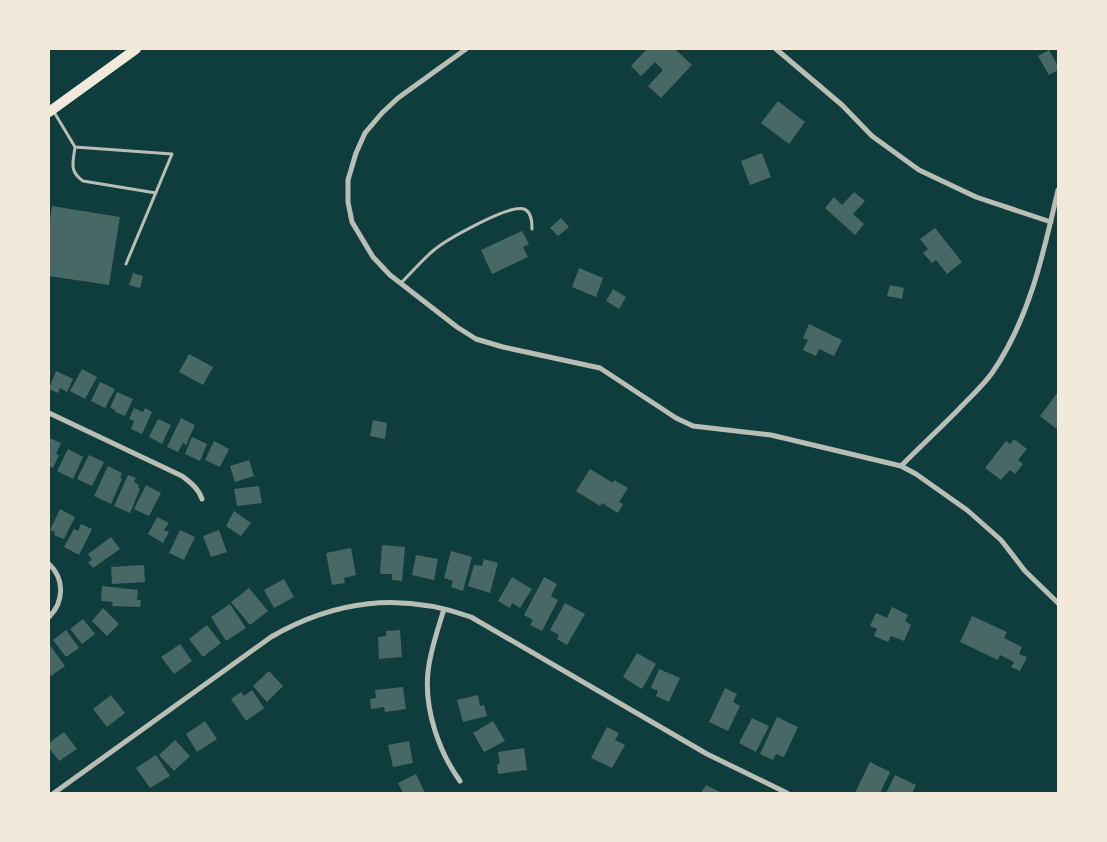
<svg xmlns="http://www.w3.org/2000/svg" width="1107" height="842" viewBox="0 0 1107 842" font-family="'Roboto Serif',serif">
  <rect width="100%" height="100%" fill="#0f3d3e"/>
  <path fill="#486865" d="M647,49h28l17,16 -31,33 -13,-12 15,-16 -8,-8 -14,14 -10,-10z
    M1049,50l9,16v4l-9,5 -11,-19z
    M778,101l27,21 -16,22 -28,-21z
    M762,153l9,24 -21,8 -9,-24z
    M854,192l11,9 -12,13 11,10 -9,11 -30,-27 9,-11 8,8z
    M52,206l68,11 -11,68 -60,-9v-49z
    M561,218l8,9 -11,9 -8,-8z
    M935,228l27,34 -15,12 -11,-14 -4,3 -9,-10 5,-4 -8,-10z
    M522,231l7,13 -6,3 5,10 -36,17 -11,-24z
    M579,268l24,10 -7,19 -24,-10z
    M133,273l10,3 -3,12 -11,-3z
    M890,285l14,3 -2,11 -15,-3z
    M613,289l13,8 -7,12 -13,-8z
    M809,324l33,16 -8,16 -15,-7 -3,7 -13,-6 5,-10 -5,-2z
    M189,354l24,13 -10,18 -24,-13z
    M82,369l15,8 -12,22 -15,-8z
    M56,371l17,8 -6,13 -7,-4 -2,5 -9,-4z
    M100,382l15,7 -10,19 -14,-7z
    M117,392l16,7 -8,17 -10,-4v-2l-5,-2z
    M1058,392v38l-18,-14z
    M134,408l9,4 2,-4 7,4 -10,22 -11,-5 3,-8 -5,-2z
    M181,418l14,7 -9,20 -3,-2 -5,9 -11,-5z
    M158,419l13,6 -9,19 -13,-7z
    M373,420l14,3 -2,16 -15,-3z
    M192,437l15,7 -7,17 -15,-7z
    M49,438l12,5 -5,11 3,1 -6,13 -4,-2z
    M1014,439l13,10 -9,11 5,4 -8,10 -5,-4 -9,10 -16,-12 21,-27 4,3z
    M214,441l15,8 -9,18 -15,-7z
    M68,449l15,8 -10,22 -16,-8z
    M89,455l15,7 -12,24 -15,-7z
    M249,460l5,16 -19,6 -5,-16z
    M108,466l14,7 -2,5 2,1 -11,25 -17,-8z
    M590,469l23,14 1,-3 14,8 -9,14 4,2 -5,9 -16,-10 -2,3 -24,-15z
    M128,475l8,3 -2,4 5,3 -1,3 2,1 -10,24 -16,-7z
    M146,485l15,8 -12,23 -15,-7z
    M259,486l3,17 -25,3 -3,-17z
    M60,509l15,8 -11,22 -10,-4 1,-3 -5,-2z
    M234,511l17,12 -10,13 -15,-10z
    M157,517l12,6 -5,7 5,2 -6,11 -15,-9z
    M81,524l11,5 -13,26 -15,-8 10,-18 4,2z
    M180,530l15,7 -11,23 -15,-7z
    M219,530l8,22 -16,5 -8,-21z
    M111,537l9,12 -27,19 -5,-6 4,-2 -4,-6z
    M382,545l23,2 -3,34 -10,-1v-6h-12z
    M351,548l5,27 -12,3 1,5 -13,2 -6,-32z
    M451,551l21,6 -9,34 -12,-4 2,-6 -9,-3z
    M416,555l22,4 -4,21 -22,-5z
    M484,559l14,4 -8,30 -22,-7 6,-21 8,1z
    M144,565l1,17 -33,2 -1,-17z
    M512,577l20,12 -12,19 -8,-5 -2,5 -12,-7z
    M544,577l13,7 -6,12 7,4 -16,31 -12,-6 3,-5 -9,-5z
    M284,579l10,18 -20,11 -10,-18z
    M102,586l36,4 -1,10h4l-1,7 -28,-1 1,-4 -12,-1z
    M249,588l19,23 -18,14 -19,-23z
    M565,603l20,11 -18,31 -10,-6 2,-4 -9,-5z
    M230,604l16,24 -20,13 -15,-24z
    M892,607l16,8 -3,6 6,4 -7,16 -13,-5 -3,6 -14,-6 3,-7 -7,-3 6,-13 11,5z
    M103,608l16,16 -12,12 -15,-15z
    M972,616l35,16 -3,6 18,9 -3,7 8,3 -7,14 -9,-4 3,-5 -14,-7 -2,5 -38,-18z
    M83,619l12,15 -13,10 -12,-15z
    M207,625l14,18 -18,14 -14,-18z
    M66,630l13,18 -13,9 -13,-17z
    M400,630l2,27 -23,2 -1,-22 8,-1v-5z
    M49,644l16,22 -14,10 -2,-3z
    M180,644l12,17 -18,13 -13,-17z
    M637,653l19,11 -14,25 -19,-12z
    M659,669l21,9 -11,24 -13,-6 2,-5 -7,-3z
    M269,671l14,15 -16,16 -14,-16z
    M403,687l3,22 -21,3 -1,-5 -13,2 -1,-10 6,-1 -1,-8z
    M725,688l12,6 -4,8 7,4 -12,25 -19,-9z
    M252,690l12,18 -18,13 -15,-22 10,-7 3,4z
    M111,695l14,18 -18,14 -14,-18z
    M478,695l2,11 4,-1 3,11 -24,6 -6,-22z
    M777,717l21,10 -14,30 -8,-3 -3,6 -13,-6z
    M752,718l17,8 -13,26 -17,-9z
    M205,721l12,18 -20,13 -11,-18z
    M493,721l12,20 -21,11 -11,-19z
    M607,727l12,6 -4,7 10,5 -13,23 -21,-10z
    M64,732l13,17 -18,12 -10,-13v-5z
    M175,740l15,16 -16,15 -15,-16z
    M409,741l4,22 -20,4 -5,-22z
    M524,748l3,22 -29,4 -1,-10h3l-2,-12z
    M156,755l14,21 -20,12 -14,-20z
    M870,762l20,10 -10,21h-25z
    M416,774l9,19h-22l-5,-10z
    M895,775l21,10 -4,8h-26z
    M706,785l16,8h-21z"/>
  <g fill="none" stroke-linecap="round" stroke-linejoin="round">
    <path stroke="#b8beb3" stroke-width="3" d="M54,112l21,35 97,7 -46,110
      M75,147c-2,16 -6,24 8,34l73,12
      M401,283c11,-11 21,-23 33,-33 12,-10 75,-46 90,-41 8,3 8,14 8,20"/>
    <path stroke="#b8beb3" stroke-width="5" d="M466,49l-68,49 -16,15 -17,20 -9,20 -8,27v22l4,20 21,35 17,18 67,52 19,12 27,8 97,21 76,50 17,8 78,9 130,31 15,8 51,36 34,30 24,31 33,32
      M776,49l66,56 30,31 47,34 57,27 75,25
      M49,413l133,63c9,7 17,13 20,23
      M901,466c18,-18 37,-36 55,-54 12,-13 26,-25 36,-39 37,-53 52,-121 66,-183
      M49,564c16,15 15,38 0,53
      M444,609c-6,20 -14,42 -16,63 -4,37 11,80 32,109
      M54,793l217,-156c64,-37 129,-45 200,-20l236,137 80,39"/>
    <path stroke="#f1e9da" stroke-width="10" d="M49,112l87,-63"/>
  </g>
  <rect width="1107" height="842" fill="none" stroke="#f1e9da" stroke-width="100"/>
</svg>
